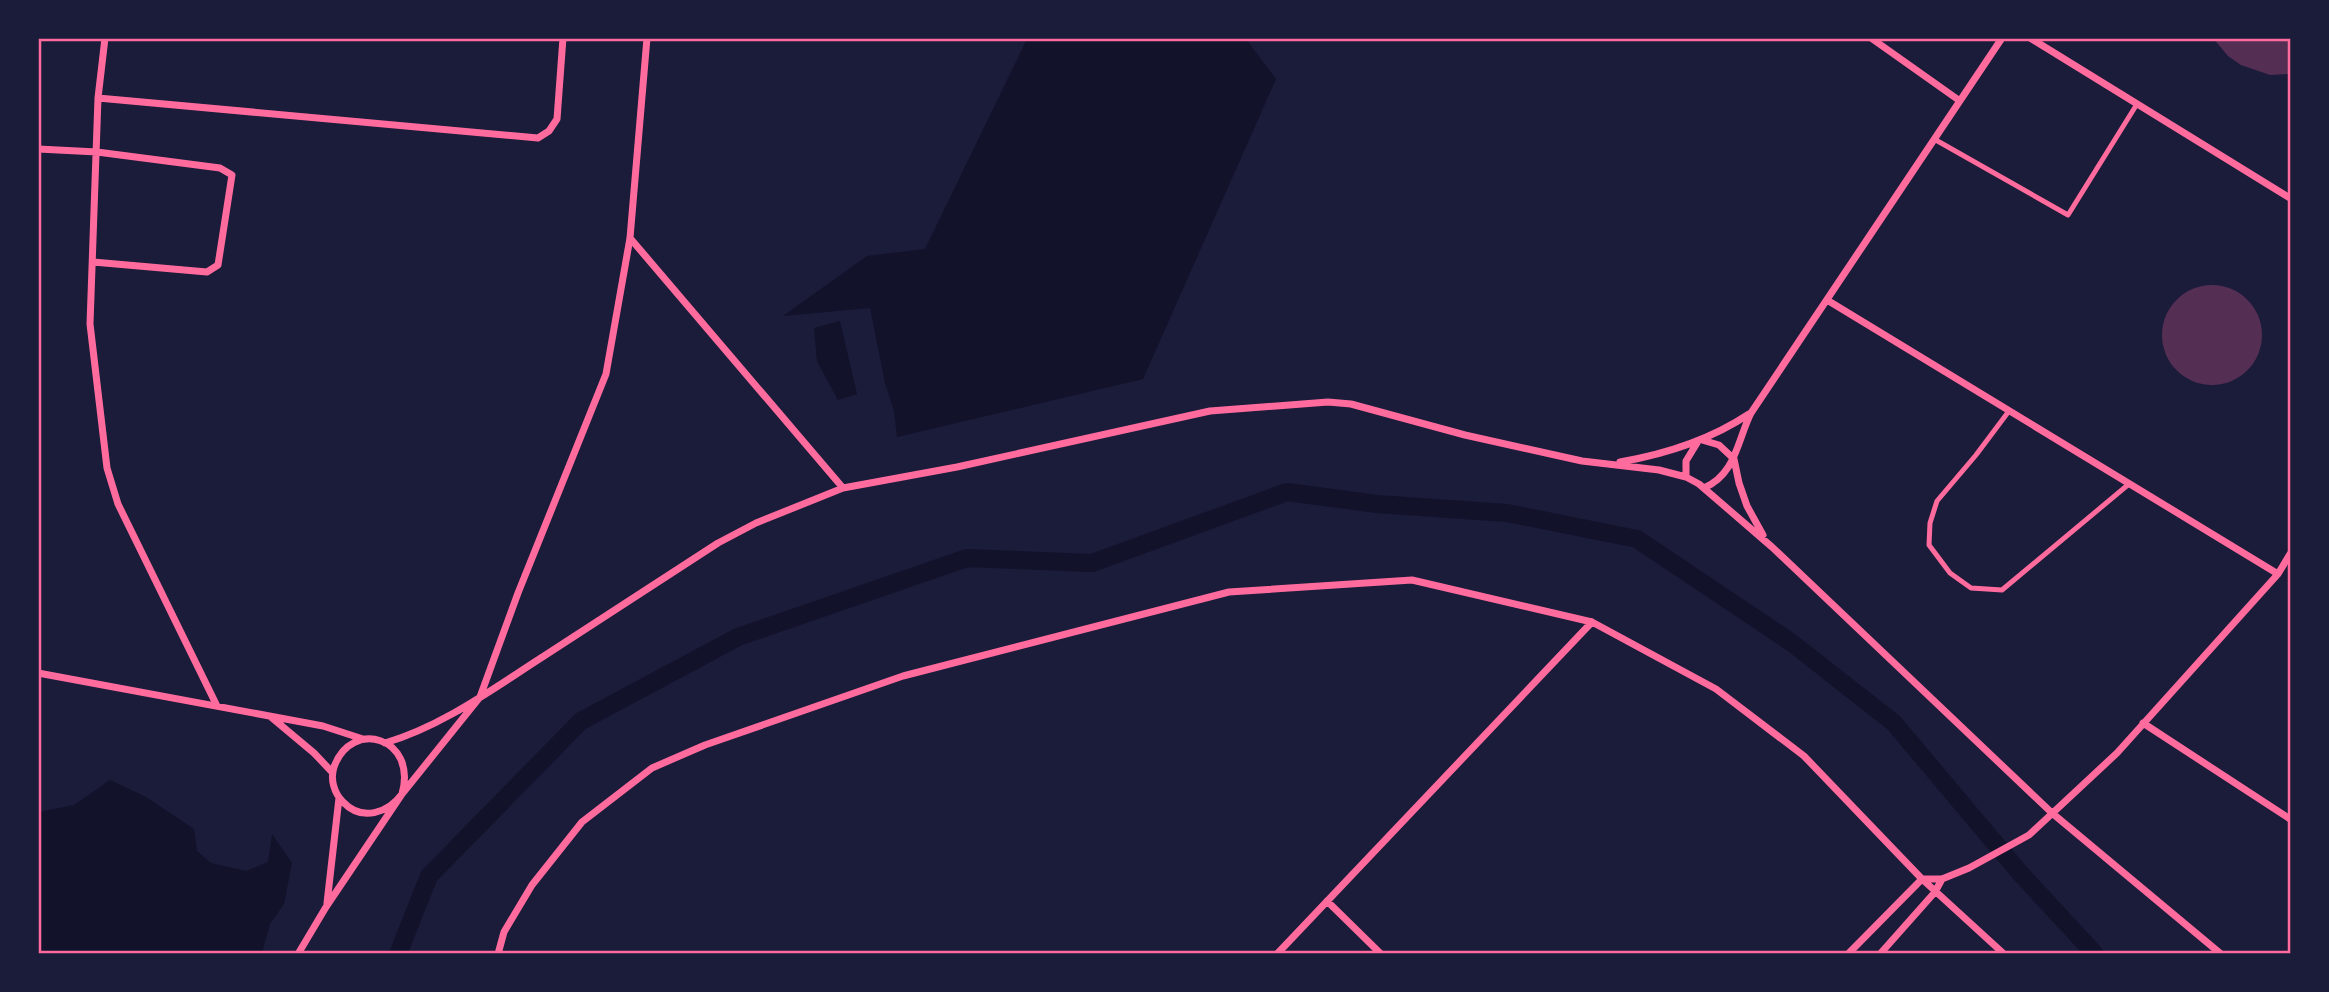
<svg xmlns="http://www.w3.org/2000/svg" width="2329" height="992" viewBox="0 0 2329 992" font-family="Roboto,sans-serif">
  <rect width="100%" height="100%" fill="#1b1b3a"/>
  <path fill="#12122b" d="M1027,39h219l30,40 -133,300 -246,58 -3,-26 -9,-28 -15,-75 -87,8 84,-60 58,-7z
    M840,321l17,73 -19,6 -21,-39 -3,-33z
    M110,780l36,17 48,32 3,22 14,12 35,8 22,-9 4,-28 20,29 -8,41 -14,20 -8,29h-223v-141l35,-7z"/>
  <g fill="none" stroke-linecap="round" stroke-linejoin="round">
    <path stroke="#12122b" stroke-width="18" d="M398,954l31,-78 152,-155 157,-84 229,-79 125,5 195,-71 90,12 130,9 130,26 155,104 102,80 126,150 75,81"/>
  </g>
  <path fill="#542f53" d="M2213,38h77v36l-20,1 -29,-10 -13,-9z
    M2162 335a50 50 0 1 1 100 0a50 50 0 1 1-100 0Z"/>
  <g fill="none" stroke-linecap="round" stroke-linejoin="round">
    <path stroke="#ff6b9d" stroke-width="5" d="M1934,139l134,76 69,-111
      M2009,411l-33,44 -39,46 -7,22 -1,22 21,28 21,15 31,2 127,-106"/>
    <path stroke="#ff6b9d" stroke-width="7" d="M105,38l-7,60 -8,226 17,144 11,36 99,202
      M1871,38l89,63
      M2030,38l260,160
      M98,98l440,40 11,-7 8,-12 6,-81
      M38,149l59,3 123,16 12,7 -14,90 -11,7 -114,-10
      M630,238l213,250
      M1827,300l451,274
      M1702,440l17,5 15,14 5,24 8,23 16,29
      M1620,462c46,-8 90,-22 129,-48
      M1686,477v-16l11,-18
      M1704,488c32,-14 33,-47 47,-75l251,-375
      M38,673l285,53 40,13
      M271,717l43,36 18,19
      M2143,723l147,96
      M385,743c58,-17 109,-55 159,-87 58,-38 116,-75 174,-113l38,-20 87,-35 114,-21 253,-56 118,-9 23,2 114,31 117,26 77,9 27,7 13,7 73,63 280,266 169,141
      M1327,901l54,53
      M327,903l12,-105
      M298,954l28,-47 76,-113c16,-57 -51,-76 -68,-27 -4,12 0,26 9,35 19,20 45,11 59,-8l78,-97 38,-104 88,-219 24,-136 17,-200
      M498,954l6,-22 28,-47 50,-63 70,-54 53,-23 198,-69 326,-84 183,-12 180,42 124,67 88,67 118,123 82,75
      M1277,954l315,-332
      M1848,954l74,-75h20l27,-11 60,-33 88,-82 161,-179 12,-20
      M1880,954l55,-62 7,-13"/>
  </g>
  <rect width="2329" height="992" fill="none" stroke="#1b1b3a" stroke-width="80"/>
  <rect x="40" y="40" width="2249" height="912" fill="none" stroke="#ff6b9d" stroke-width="2.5"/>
</svg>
